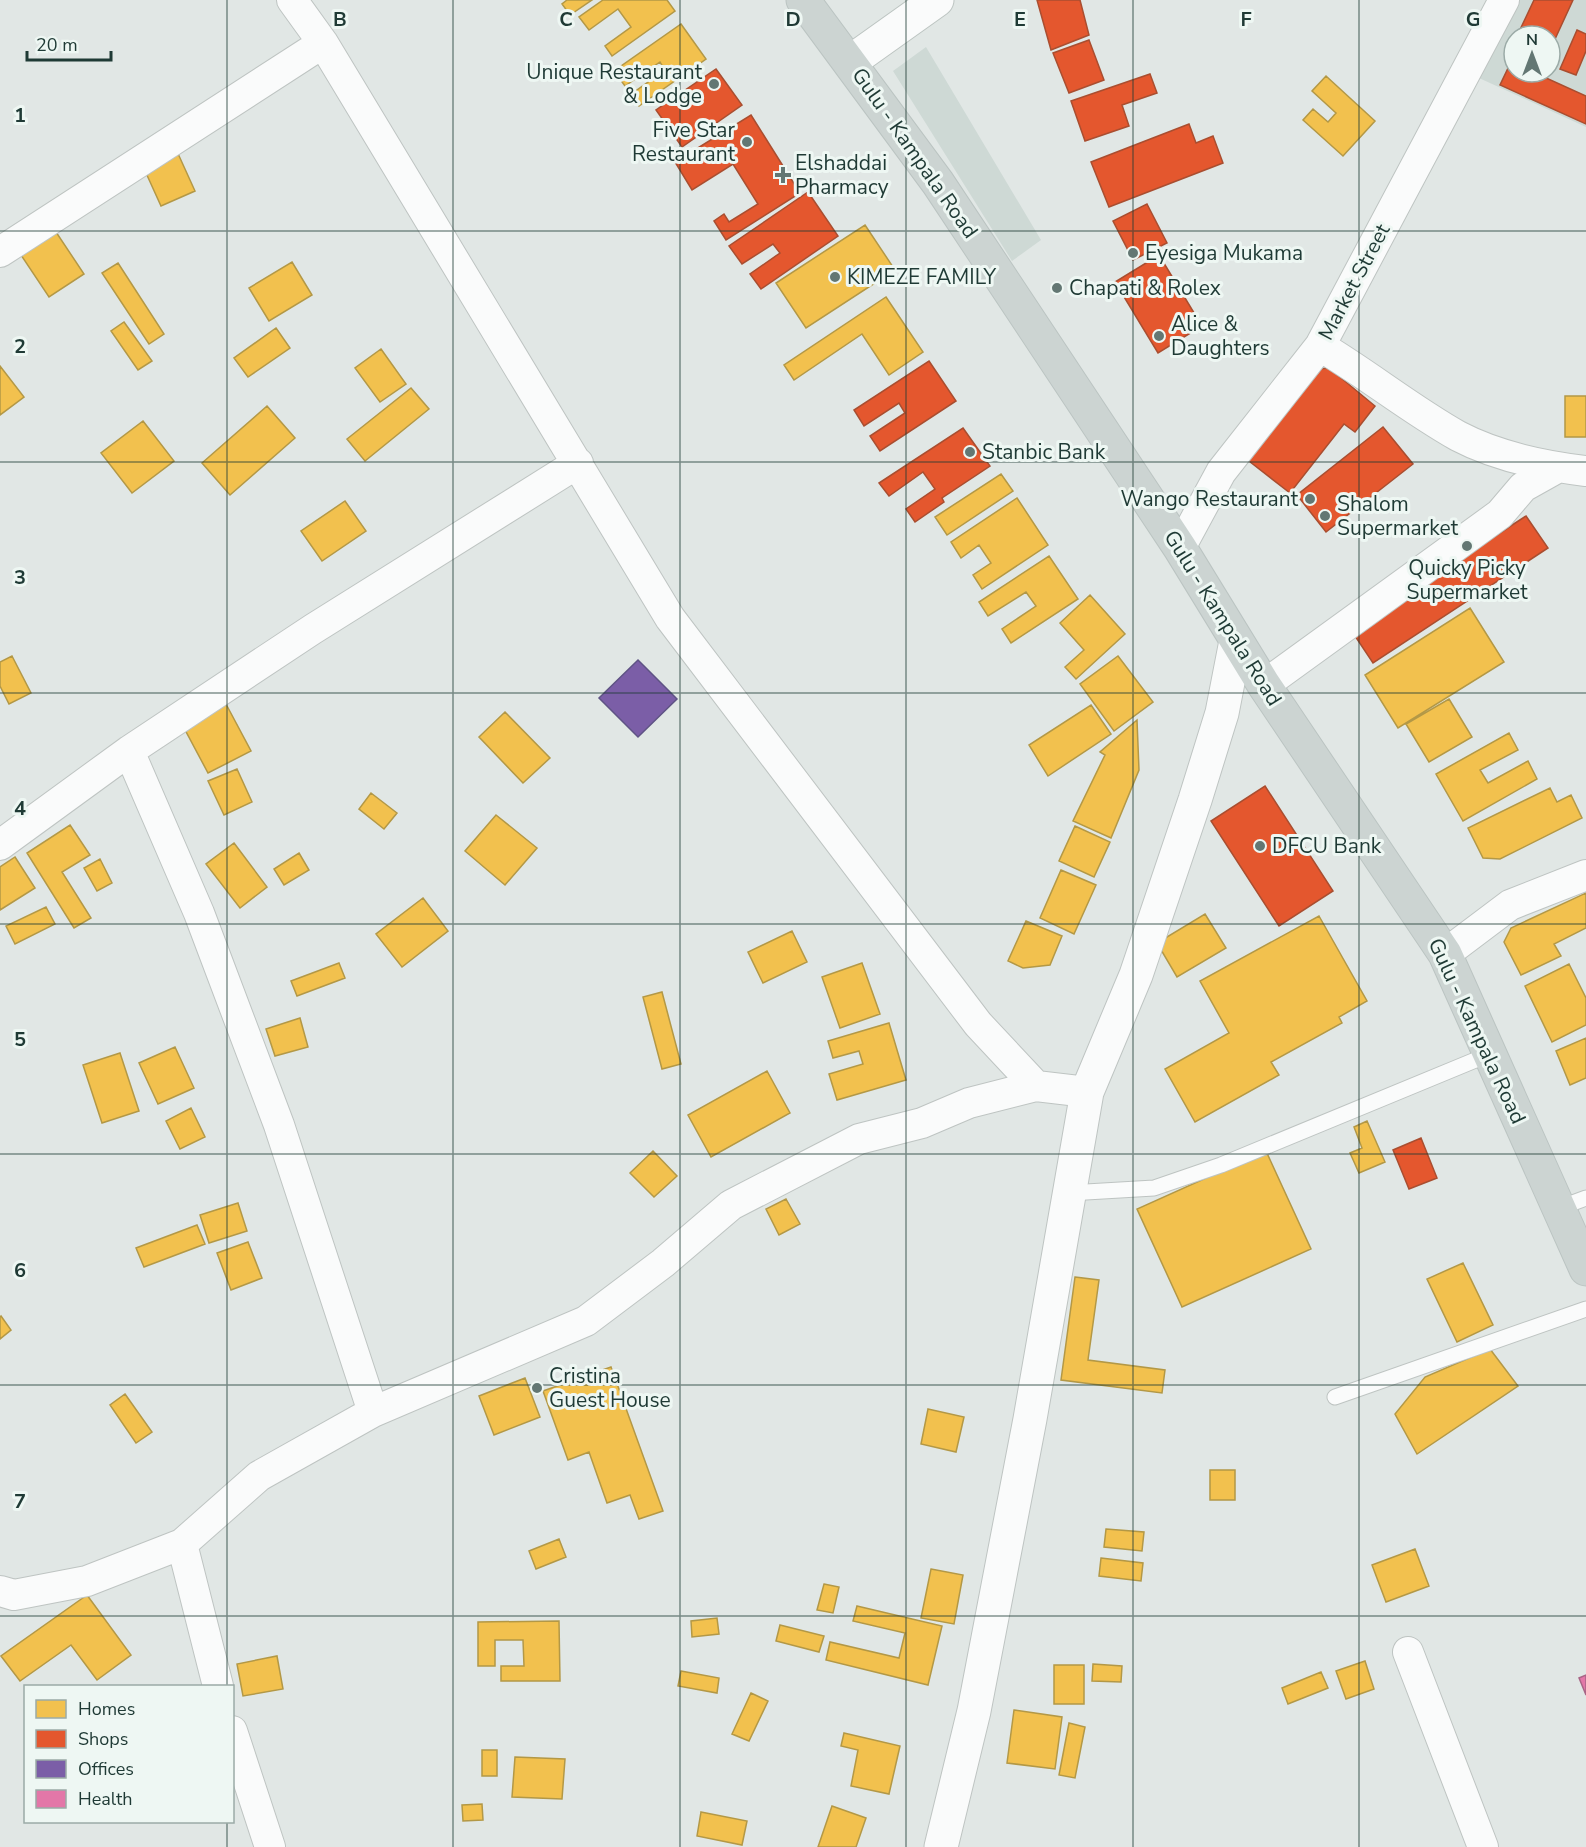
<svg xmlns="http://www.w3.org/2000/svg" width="1586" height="1847" viewBox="0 0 1586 1847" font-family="'Nunito Sans',sans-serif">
  <rect width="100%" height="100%" fill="#e1e7e5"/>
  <path fill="#ced9d5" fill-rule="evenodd" d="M1518,0h68v127l-107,-49zM1514,36h36v36h-36z
    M926,47l115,193 -29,21 -119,-190z"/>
  <path fill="#f2c14e" stroke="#b39846" stroke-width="1.5" d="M567,0h25l-22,15 -8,-11z
    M603,0h64l8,11 -63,45 -7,-10 26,-19 -13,-18 -29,21 -10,-13z
    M681,24l25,35 -67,47 -9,-11 35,-25 -5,-8 -35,24 -11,-15z
    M1326,76l49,45 -32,35 -40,-36 10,-11 15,13 8,-9 -24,-22z
    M175,147l20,44 -34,15 -20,-44z
    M865,225l30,45 -89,58 -30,-45z
    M52,226l32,48 -35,23 -32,-48z
    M292,262l20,33 -43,26 -20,-33z
    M118,263l46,71 -15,10 -47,-71z
    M886,297l37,55 -34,23 -27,-41 -68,46 -10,-15z
    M124,322l28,39 -14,9 -27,-39z
    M276,328l14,20 -42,29 -14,-19z
    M381,349l25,35 -26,18 -25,-34z
    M0,366l24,31 -24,18z
    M411,388l18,21 -64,52 -18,-22z
    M1565,396h21v41h-21z
    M267,406l28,32 -65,57 -28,-32z
    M143,421l31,40 -42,32 -31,-40z
    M1001,474l12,17 -66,44 -12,-18z
    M1017,498l31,47 -66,44 -9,-14 18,-12 -12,-18 -18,13 -10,-16z
    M345,501l21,30 -44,30 -21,-30z
    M1049,556l29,43 -67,44 -9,-14 34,-23 -10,-14 -38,24 -9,-14z
    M1090,595l35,39 -49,45 -11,-12 19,-17 -24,-27z
    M1470,608l34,54 -106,66 -33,-53z
    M12,656l19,37 -22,11 -9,-18v-24z
    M1118,656l35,46 -39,29 -34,-47z
    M1449,699l23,38 -43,25 -23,-38z
    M226,704l25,47 -43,22 -25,-47z
    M1091,705l20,29 -63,42 -19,-31z
    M505,712l45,46 -27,25 -44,-46z
    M1137,720l2,50 -28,68 -38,-17 32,-66 -5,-3z
    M1509,733l9,17 -38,20 8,13 40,-22 9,18 -74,42 -27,-47z
    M237,769l15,33 -28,13 -16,-34z
    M1550,788l7,14 14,-7 11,23 -82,41 -17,-1 -15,-30z
    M371,793l26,20 -13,16 -25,-20z
    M496,815l41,33 -32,37 -40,-34z
    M70,825l20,30 -28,17 29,46 -17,10 -47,-75z
    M1075,826l35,16 -16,35 -35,-16z
    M234,843l33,44 -27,21 -34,-44z
    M299,853l10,17 -25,15 -10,-16z
    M15,857l20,31 -35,22v-43z
    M100,859l12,24 -15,8 -13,-23z
    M1061,870l35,15 -22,49 -34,-16z
    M1586,893v35l-32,16 7,12 -40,19 -17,-33 7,-14z
    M423,898l25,33 -46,36 -26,-33z
    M46,907l9,17 -40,20 -9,-18z
    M1205,914l21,34 -49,29 -20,-34z
    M1319,916l48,85 -28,16 3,6 -71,39 8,13 -84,47 -30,-53 64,-36 -29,-52z
    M1026,921l36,15 -12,29 -27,3 -15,-7z
    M792,931l15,31 -44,21 -15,-31z
    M339,963l6,15 -48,18 -6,-15z
    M862,963l18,51 -40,14 -18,-51z
    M1569,964l17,34v27l-34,17 -27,-56z
    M662,992l19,72 -19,5 -19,-72z
    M300,1018l8,29 -33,9 -9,-27z
    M889,1023l17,57 -69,20 -8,-26 34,-10 -4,-13 -26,7 -5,-17z
    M1586,1038v40l-16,7 -14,-34z
    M175,1047l19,41 -36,16 -19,-41z
    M120,1053l19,58 -37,12 -19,-58z
    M767,1071l23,42 -79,44 -23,-42z
    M191,1108l14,29 -25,12 -14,-28z
    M1367,1121l18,41 -26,11 -9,-20 12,-5 -8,-21z
    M653,1151l24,25 -23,21 -24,-24z
    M1266,1151l45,98 -129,58 -45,-98z
    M786,1199l14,25 -21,11 -13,-26z
    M238,1203l9,28 -38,12 -9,-28z
    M197,1225l8,19 -61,23 -8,-19z
    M248,1242l14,36 -31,12 -14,-37z
    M1463,1263l30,62 -36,17 -30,-63z
    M1075,1277l24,3 -11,80 77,10 -3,23 -101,-13z
    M1,1316l10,14 -11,9v-22z
    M1490,1349l28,37 -101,68 -22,-40 30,-37z
    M611,1367l52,144 -24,8 -9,-24 -23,8 -18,-51 -21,8 -25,-69z
    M525,1378l15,39 -46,18 -15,-39z
    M125,1394l27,38 -16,11 -26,-38z
    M928,1409l36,8 -8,35 -35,-8z
    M1210,1470h25v30h-25z
    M1106,1529l38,3 -2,19 -38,-4z
    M559,1539l7,18 -30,12 -7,-18z
    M1415,1549l14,37 -43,16 -14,-37z
    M1101,1558l42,5 -2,18 -42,-5z
    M931,1569l32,6 -9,49 -33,-6z
    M824,1584l15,3 -6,26 -16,-3z
    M87,1595l44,60 -34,25 -26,-35 -51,36 -19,-25z
    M857,1606l85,20 -14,59 -102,-25 4,-18 69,16 6,-25 -52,-12z
    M717,1618l2,16 -27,3 -1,-16z
    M559,1621l1,60h-59v-15h23l-1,-26h-28v26h-17v-44z
    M780,1625l44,11 -5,16 -43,-11z
    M277,1656l6,33 -40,7 -6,-32z
    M1365,1661l9,28 -28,10 -10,-28z
    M1093,1664l29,2 -1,16 -29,-1z
    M1054,1665h30v39h-30z
    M681,1671l38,7 -2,15 -39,-7z
    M1321,1672l7,16 -40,16 -6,-16z
    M751,1693l17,8 -19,40 -17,-7z
    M1014,1710l48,7 -7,52 -48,-6z
    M1069,1723l16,4 -10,51 -16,-3z
    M844,1733l56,13 -11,48 -38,-8 7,-36 -17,-4z
    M482,1750h15v26h-15z
    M515,1757l50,2 -3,40 -50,-2z
    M482,1804l1,16 -20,1 -1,-16z
    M832,1806l34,12 -10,29h-38z
    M701,1812l46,9 -5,24 -45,-9z"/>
  <path fill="#e4572e" stroke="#a94e30" stroke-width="1.5" d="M1037,0h43l9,35 -38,15z
    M1534,0h39l-23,50v-14h-33z
    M1577,30l9,4v17l-10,24 -16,-6z
    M1089,40l15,40 -35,13 -16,-40z
    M1511,62l3,1v9h19l53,24v28l-86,-39z
    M716,69l26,36 -60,42 -26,-37z
    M1150,74l7,19 -35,12 7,21 -44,15 -14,-40z
    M751,115l49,78 -74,47 -12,-19 10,-7 5,8 29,-18 -25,-40 -41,26 -17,-28z
    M1189,124l7,19 17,-7 10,27 -114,44 -18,-45z
    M808,192l30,44 -77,53 -11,-15 30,-21 -7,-9 -31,20 -13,-18z
    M1147,204l20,39 -34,17 -20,-39z
    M1159,255l43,71 -44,27 -43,-71z
    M929,361l27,40 -76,50 -10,-15 35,-23 -6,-10 -35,23 -10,-16z
    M1329,368l46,38 -20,26 -11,-8 -54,69 -45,-35 73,-89z
    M1383,427l30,37 -87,68 -29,-37z
    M963,428l27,38 -48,32 2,4 -29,20 -9,-13 29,-20 -12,-17 -34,24 -10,-13z
    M1526,516l22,32 -175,115 -22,-33z
    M1265,786l68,105 -54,35 -68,-105z
    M1421,1138l16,40 -28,11 -16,-39z"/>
  <path fill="#7b5ea7" stroke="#5f5385" stroke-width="1.5" d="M638,660l39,39 -39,38 -39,-39z"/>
  <path fill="#e377a8" stroke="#a86586" stroke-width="1.5" d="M1586,1675v20l-7,-17z"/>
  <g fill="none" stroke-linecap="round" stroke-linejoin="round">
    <g stroke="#bec4c2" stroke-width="17">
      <path id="service" d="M1069,1193l85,-5 67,-23 269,-111
        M1559,1208l27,-10
        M1335,1397l251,-88"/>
    </g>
    <g stroke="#bec4c2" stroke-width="32">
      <path id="minor" d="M292,0l31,43 347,575 308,406 58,62
        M0,252l323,-209
        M1320,346c47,28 90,63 138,90 38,20 85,30 128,35
        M1180,548l41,-76 99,-126 184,-346
        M1264,685l236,-171 23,-27 34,-19
        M129,751l70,162 80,212 94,287
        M0,845l129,-94 184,-122 265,-166
        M1445,954l65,-49 76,-30
        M182,1544l36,142
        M0,1591l14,4 73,-14 95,-37 77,-68 114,-64 213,-91 77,-58 68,-58 128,-66 63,-16 47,-20 67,-17 51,6
        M1408,1652l75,195
        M232,1731l38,116"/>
    </g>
    <g stroke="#bec4c2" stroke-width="35">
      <path id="tertiary" d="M941,1847l33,-136 56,-292 57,-327 49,-117 59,-175 27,-87 14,-72"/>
    </g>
    <g stroke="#bdc5c2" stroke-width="35">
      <path id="secondary" d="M850,62l87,-62"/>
    </g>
    <g stroke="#bbc4c2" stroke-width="35">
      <path id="primary" d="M803,0l135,183 242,365 84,137 181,269 141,315"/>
    </g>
    <use href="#service" stroke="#fafbfb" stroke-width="15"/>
    <use href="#minor" stroke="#fafbfb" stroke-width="30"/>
    <use href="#tertiary" stroke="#fafbfb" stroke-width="33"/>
    <use href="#secondary" stroke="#fafbfb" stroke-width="33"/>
    <use href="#primary" stroke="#ccd4d2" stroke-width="33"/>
  </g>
  <path fill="none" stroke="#1f3a35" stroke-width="1.5" stroke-opacity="0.55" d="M227,0v1686M453,0v1847M680,0v1847M906,0v1847M1133,0v1847M1359,0v1847M0,231h1586M0,462h1586M0,693h1586M0,924h1586M0,1154h1586M0,1385h1586M0,1616h1586M227,1822v25"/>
  <g fill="#637773" stroke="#eef7f3" stroke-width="2">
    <circle cx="714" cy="84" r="6"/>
    <circle cx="747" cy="142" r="6"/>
    <path d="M780 166h6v6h6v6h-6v6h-6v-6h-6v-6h6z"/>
    <circle cx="1133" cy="253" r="6"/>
    <circle cx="835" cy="277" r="6"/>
    <circle cx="1057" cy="288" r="6"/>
    <circle cx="1159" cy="336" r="6"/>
    <circle cx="970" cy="452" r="6"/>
    <circle cx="1310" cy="499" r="6"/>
    <circle cx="1325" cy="516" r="6"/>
    <circle cx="1467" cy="546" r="6"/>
    <circle cx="1260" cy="846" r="6"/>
    <circle cx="537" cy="1388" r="6"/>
  </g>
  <g text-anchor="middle" stroke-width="6" stroke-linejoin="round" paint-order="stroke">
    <g font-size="21" fill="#1f3a35" stroke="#eef7f3" text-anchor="start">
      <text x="702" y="79" text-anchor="end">Unique Restaurant<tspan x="702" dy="24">&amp; Lodge</tspan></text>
      <text x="735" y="137" text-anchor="end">Five Star<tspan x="735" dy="24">Restaurant</tspan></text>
      <text x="795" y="170">Elshaddai<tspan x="795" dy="24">Pharmacy</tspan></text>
      <text x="1145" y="260">Eyesiga Mukama</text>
      <text x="847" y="284">KIMEZE FAMILY</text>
      <text x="1069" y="295">Chapati &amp; Rolex</text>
      <text x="1171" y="331">Alice &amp;<tspan x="1171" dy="24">Daughters</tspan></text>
      <text x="982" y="459">Stanbic Bank</text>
      <text x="1298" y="506" text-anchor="end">Wango Restaurant</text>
      <text x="1337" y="511">Shalom<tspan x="1337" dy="24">Supermarket</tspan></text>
      <text x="1467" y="575" text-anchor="middle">Quicky Picky<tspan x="1467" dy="24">Supermarket</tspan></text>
      <text x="1272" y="853">DFCU Bank</text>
      <text x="549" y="1383">Cristina<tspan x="549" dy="24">Guest House</tspan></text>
    </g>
    <g font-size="21" fill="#1f3a35" stroke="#eef7f3">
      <text transform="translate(915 153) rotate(55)" y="7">Gulu - Kampala Road</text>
      <text transform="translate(1354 282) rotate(-62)" y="7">Market Street</text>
      <text transform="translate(1223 618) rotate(58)" y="7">Gulu - Kampala Road</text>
      <text transform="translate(1477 1031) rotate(65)" y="7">Gulu - Kampala Road</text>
    </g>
  </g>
  <g font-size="20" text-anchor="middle" font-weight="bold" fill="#1f3a35" stroke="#eef7f3" stroke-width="6" stroke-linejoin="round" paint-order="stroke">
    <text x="340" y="26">B</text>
    <text x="566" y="26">C</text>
    <text x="793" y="26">D</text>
    <text x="1020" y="26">E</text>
    <text x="1246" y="26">F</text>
    <text x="1473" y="26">G</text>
    <text x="20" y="122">1</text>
    <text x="20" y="353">2</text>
    <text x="20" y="584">3</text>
    <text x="20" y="815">4</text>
    <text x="20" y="1046">5</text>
    <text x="20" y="1277">6</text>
    <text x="20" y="1508">7</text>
  </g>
  <rect x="24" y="1685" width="210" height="138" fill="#eef7f3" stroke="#9baba7" stroke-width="1.5"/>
  <rect x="36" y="1700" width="30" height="18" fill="#f2c14e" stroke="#9baba7" stroke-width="1.5"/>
  <text x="78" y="1715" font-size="18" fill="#1f3a35">Homes</text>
  <rect x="36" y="1730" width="30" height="18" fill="#e4572e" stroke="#9baba7" stroke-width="1.5"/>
  <text x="78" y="1745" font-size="18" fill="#1f3a35">Shops</text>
  <rect x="36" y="1760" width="30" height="18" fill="#7b5ea7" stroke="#9baba7" stroke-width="1.5"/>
  <text x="78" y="1775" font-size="18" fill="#1f3a35">Offices</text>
  <rect x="36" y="1790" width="30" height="18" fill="#e377a8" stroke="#9baba7" stroke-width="1.5"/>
  <text x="78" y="1805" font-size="18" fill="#1f3a35">Health</text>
  <g transform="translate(1532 54)"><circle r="28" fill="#eef7f3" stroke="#9baba7" stroke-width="1.5"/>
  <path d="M0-4.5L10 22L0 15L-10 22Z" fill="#637773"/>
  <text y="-9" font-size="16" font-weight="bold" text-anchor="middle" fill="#1f3a35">N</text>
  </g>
  <path d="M27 51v9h84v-9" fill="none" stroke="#1f3a35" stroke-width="3"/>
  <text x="36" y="51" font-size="18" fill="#1f3a35" stroke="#eef7f3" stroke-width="4.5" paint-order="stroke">20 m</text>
</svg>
